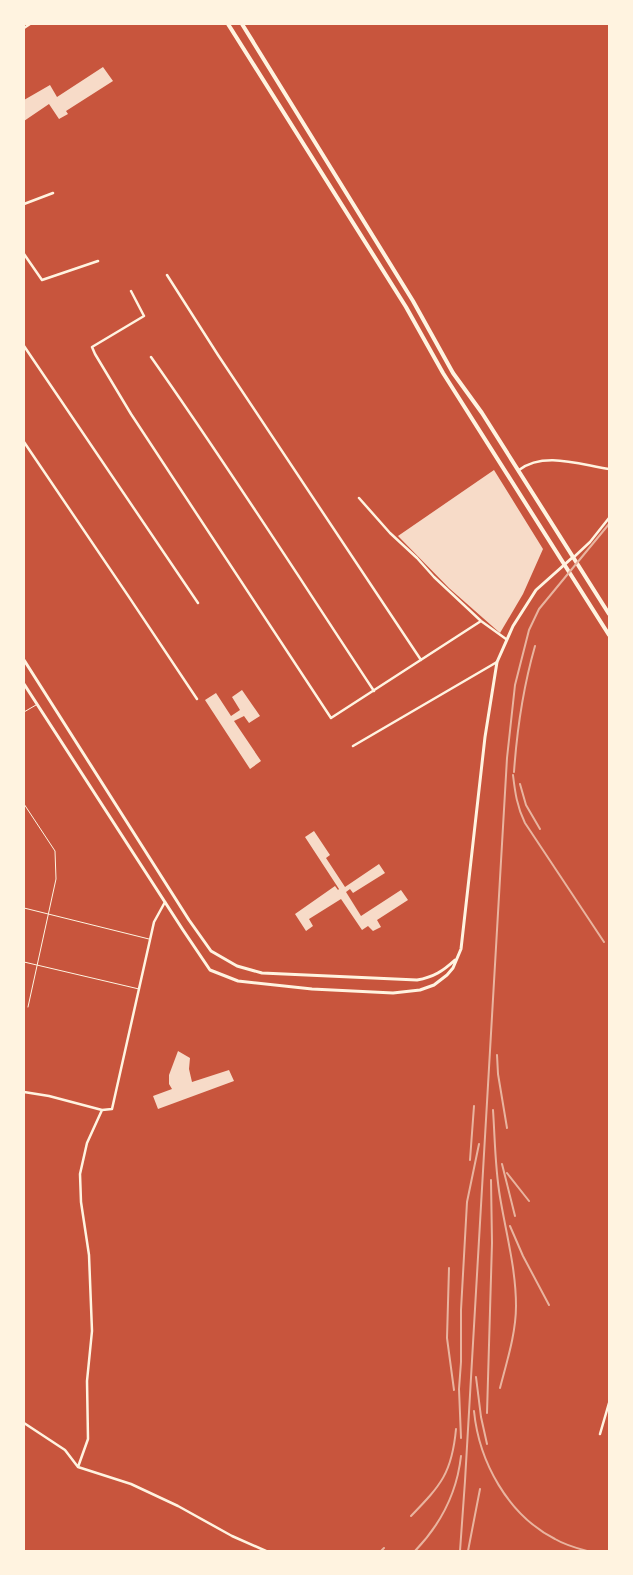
<svg xmlns="http://www.w3.org/2000/svg" width="633" height="1575" viewBox="0 0 633 1575" font-family="'DejaVu Sans',sans-serif">
  <rect width="100%" height="100%" fill="#c8553d"/>
  <path fill="#f7dbc8" d="M103,67l10,14 -47,30 2,3 -9,5 -10,-15 -25,17v-21l26,-15 7,12z
    M494,470l49,79 -20,45 -23,39 -51,-45 -51,-52z
    M242,690l18,26 -11,7 -5,-7 -10,5 27,40 -11,8 -45,-69 11,-7 15,23 9,-6 -8,-13z
    M314,831l16,24 -4,3 19,29 34,-23 6,9 -32,20 -3,-4 -4,3 15,24 40,-26 7,10 -31,20 4,7 -8,4 -5,-5 -6,4 -21,-31 -32,20 4,7 -7,5 -11,-17 40,-28 3,4 1,-1 -34,-52z
    M178,1051l12,7 -1,11 3,13 37,-12 5,11 -76,28 -5,-13 19,-7 -3,-5v-9z"/>
  <g fill="none" stroke-linecap="round" stroke-linejoin="round">
    <path stroke="#fff3e0" stroke-width="1" d="M24,712l12,-7
      M24,804l31,47 1,28 -28,128
      M24,908l125,31
      M24,962l115,27"/>
    <path stroke="#fff3e0" stroke-width="2.5" d="M24,28l6,-4
      M24,204l29,-11
      M24,254l18,26 56,-19
      M167,275l51,80 203,305
      M131,291l13,25 -52,31 3,7 36,60 200,304 150,-97
      M24,346l174,257
      M151,357c77,109 149,222 223,334
      M24,442c58,85 116,171 173,257
      M519,470c25,-19 62,-5 90,-1
      M359,498l31,35 27,25 17,19 47,44 25,18
      M574,557l16,-15 19,-24
      M353,746l144,-84
      M24,1092l25,4 53,14 10,-1 42,-187 11,-20
      M24,1423l41,27 13,17 53,17 47,22 54,30 34,15
      M600,1434l9,-31
      M78,1467l10,-28 -1,-58 5,-50 -3,-76 -8,-53 -1,-28 7,-31 15,-33"/>
    <path stroke="#fff3e0" stroke-width="3" d="M24,660l165,260 22,31 26,15 25,7 155,7c17,-3 26,-9 38,-20
      M24,684l159,246 27,40 28,11 74,8 81,4 27,-3 14,-5 13,-10 6,-7 8,-19 24,-212 12,-75 16,-36 23,-36 37,-33"/>
    <path stroke="#fff3e0" stroke-width="4" d="M228,24l178,283 37,66 166,262
      M242,24l171,277 40,72 29,40 127,201"/>
    <path stroke="#e9b49f" stroke-width="2" d="M514,772c3,-43 9,-84 21,-126
      M513,775c2,17 4,32 12,48l79,119
      M520,784l6,21 14,24
      M497,1055l1,19 9,54
      M493,1110c2,29 2,58 7,87 6,36 16,72 16,109 0,27 -9,55 -16,82
      M470,1160l4,-54
      M502,1164l13,52
      M507,1173l22,28
      M510,1226l13,30 26,49
      M449,1268l-2,70 7,52
      M476,1377l5,40 6,27
      M474,1411c5,51 34,104 81,128 10,6 21,9 32,12
      M487,1413l5,-170 -1,-63
      M461,1438l-2,-49 2,-27v-52l6,-108 12,-58
      M411,1516c30,-31 41,-43 45,-87
      M381,1551l3,-3
      M415,1551c25,-26 42,-59 46,-95
      M460,1551l5,-70 42,-723 8,-73 14,-55 10,-21 70,-85
      M468,1551l12,-62"/>
  </g>
  <rect width="633" height="1575" fill="none" stroke="#fff3e0" stroke-width="50"/>
</svg>
